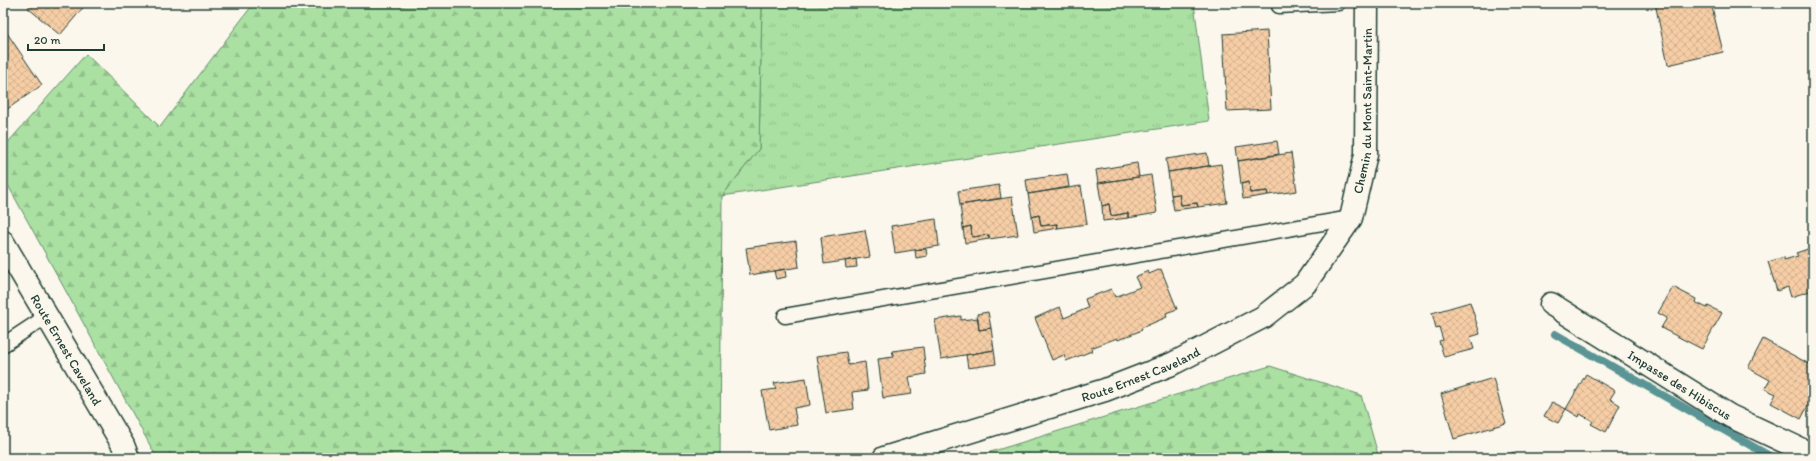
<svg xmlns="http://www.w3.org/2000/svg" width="1816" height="461" viewBox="0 0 1816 461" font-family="Itim,sans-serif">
  <defs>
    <pattern id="grass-tufts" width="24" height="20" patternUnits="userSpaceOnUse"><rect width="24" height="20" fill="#aae0a2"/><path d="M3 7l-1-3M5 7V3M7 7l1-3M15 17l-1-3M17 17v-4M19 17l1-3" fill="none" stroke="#92c18c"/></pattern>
    <pattern id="forest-firs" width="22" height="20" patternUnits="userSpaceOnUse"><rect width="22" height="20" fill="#aae0a2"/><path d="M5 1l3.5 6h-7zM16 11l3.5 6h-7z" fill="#92c18c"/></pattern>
    <pattern id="building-cross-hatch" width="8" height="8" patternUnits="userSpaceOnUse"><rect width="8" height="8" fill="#f6cda5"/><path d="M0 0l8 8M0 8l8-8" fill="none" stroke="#d2b18f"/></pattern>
  </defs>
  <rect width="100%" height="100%" fill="#fbf7ec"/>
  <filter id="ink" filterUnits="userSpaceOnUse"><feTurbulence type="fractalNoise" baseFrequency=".025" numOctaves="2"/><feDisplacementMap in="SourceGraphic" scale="8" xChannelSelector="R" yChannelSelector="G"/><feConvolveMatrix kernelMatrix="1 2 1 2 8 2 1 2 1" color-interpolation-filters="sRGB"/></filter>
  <g filter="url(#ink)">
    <path fill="url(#grass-tufts)" stroke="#648e6b" d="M762,3h432l15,118 -487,75 37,-47z"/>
    <path fill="url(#forest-firs)" stroke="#648e6b" d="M254,3h508l-3,146 -37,47 -2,262h-563l-154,-282v-28l83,-94 74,73z
      M1270,366l91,29 18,63h-408z"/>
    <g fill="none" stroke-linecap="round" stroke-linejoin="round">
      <path stroke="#589595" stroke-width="8" d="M1555,334l218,124"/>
    </g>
    <path fill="url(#building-cross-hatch)" stroke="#1f3d34" d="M32,3h55l-27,32 -32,-27z
      M1655,3h56l12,49 -55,13z
      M5,30l37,55 -39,27v-81z
      M1267,31l4,78 -44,2 -4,-77z
      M1277,141l2,13 -41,7 -2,-14z
      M1207,153l2,13 -41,6 -2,-13z
      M1291,153l6,38 -29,4 -1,-4 -17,2 -1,-11 -8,2 -3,-23z
      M1137,163l2,14 -41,6 -2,-13z
      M1221,164l6,39 -29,4 -1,-4 -16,2 -2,-11 -8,1 -3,-23z
      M1067,174l2,13 -41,7 -2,-14z
      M1151,175l6,38 -29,5v-5l-17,3 -2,-12 -7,2 -4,-23z
      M1249,182l1,11 17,-2 1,4 -25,4 -2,-15z
      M999,185l2,13 -41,7 -2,-14z
      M1081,186l6,38 -29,4 -1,-4 -16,2 -2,-11 -7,2 -4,-23z
      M1179,194l2,11 16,-2 1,4 -24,3 -3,-15z
      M1012,197l6,38 -29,4v-4l-17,2 -1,-11 -8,2 -3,-23z
      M1109,204l2,12 17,-3v5l-25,3 -1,-15z
      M1039,215l2,11 16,-2 1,4 -24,4 -2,-15z
      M936,219l3,27 -44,7 -4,-27z
      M971,226l1,11 17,-2v4l-24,4 -2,-15z
      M865,230l5,27 -46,7 -3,-27z
      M796,241l3,26 -49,8 -4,-27z
      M1811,248l2,7v35l-22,7 -3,-10 -11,4 -9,-29 16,-5v3l14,-4 -2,-3z
      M926,249l1,7 -11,2 -1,-8z
      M856,259l1,8 -11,1 -1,-7z
      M785,269l1,8 -10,2 -2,-8z
      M1161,269l16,40 -11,4 1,4 -26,11 1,2 -24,10 -1,-2 -26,10 1,3 -26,10 -2,-6 -12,5 -17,-42 25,-11 4,11 24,-10 -3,-9 26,-10 4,8 25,-10 -5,-10 13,-6 1,3z
      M1673,287l23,12 -1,3 12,6 1,-2 14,7 -20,36 -41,-21 6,-10 -9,-5z
      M1470,302l10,32 -10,3 4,12 -30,8 -5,-16 4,-1 -4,-13 -3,1 -4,-15z
      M988,312l3,16 -12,2 -2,-16z
      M961,316v4l17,-2 1,12 12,-2 3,22 -53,9 -6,-39z
      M1763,339l50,27v30l-12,23 -30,-16 5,-9 -11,-5 5,-9 -22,-12z
      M923,347l3,27 -17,3 3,17 -29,4 -5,-39 16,-2 -2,-6z
      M994,350l2,14 -28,4 -2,-13z
      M846,352l2,13 17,-3 3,28 -16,2 2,17 -28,4 -9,-57z
      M1586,374l29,17 -5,8 10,6 -14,27 -15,-8 2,-3 -13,-7 -1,3 -13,-8z
      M806,378l4,27 -16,3 3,17 -28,5 -7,-39 14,-2 -2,-6z
      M1493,378l13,45 -52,16 -13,-45z
      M1552,402l14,7 -8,14 -14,-7z
      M1514,452l2,6h-19z"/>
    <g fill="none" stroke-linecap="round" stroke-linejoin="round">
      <g stroke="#1f3d34" stroke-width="17">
        <path id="service" d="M1279,6l59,-3
          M785,316l566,-98
          M3,345l44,-29"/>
      </g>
      <g stroke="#1f3d34" stroke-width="25">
        <g id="minor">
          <path id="s1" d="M3,242l120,203 5,13"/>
          <path id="s2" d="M1551,304l179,112 83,39"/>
          <path id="s3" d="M884,458l221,-68 67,-26 91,-47 42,-33 46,-66 15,-64 1,-151"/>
        </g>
      </g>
      <use href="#service" stroke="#fbf7ec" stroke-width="14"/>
      <use href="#minor" stroke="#fbf7ec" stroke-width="22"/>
    </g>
  </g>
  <g text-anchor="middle" stroke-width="3.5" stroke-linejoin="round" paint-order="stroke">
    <g font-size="13" fill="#1f3d34" stroke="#fbf7ec">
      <text dy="5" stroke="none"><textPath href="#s3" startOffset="648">Chemin du Mont Saint-Martin</textPath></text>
      <text dy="5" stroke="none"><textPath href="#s1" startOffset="125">Route Ernest Caveland</textPath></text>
      <text dy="5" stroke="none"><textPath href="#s3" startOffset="270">Route Ernest Caveland</textPath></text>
      <text dy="5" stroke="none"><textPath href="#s2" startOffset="152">Impasse des Hibiscus</textPath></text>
    </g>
  </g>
  <rect width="1816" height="461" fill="none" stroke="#fbf7ec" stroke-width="16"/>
  <rect x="8" y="8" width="1800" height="445" fill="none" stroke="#1f3d34" stroke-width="1.5" filter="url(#ink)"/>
  <path d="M28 44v6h76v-6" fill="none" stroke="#1f3d34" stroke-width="2"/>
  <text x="34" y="44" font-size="12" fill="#1f3d34" stroke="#fbf7ec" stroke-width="3" paint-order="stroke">20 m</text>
</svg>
